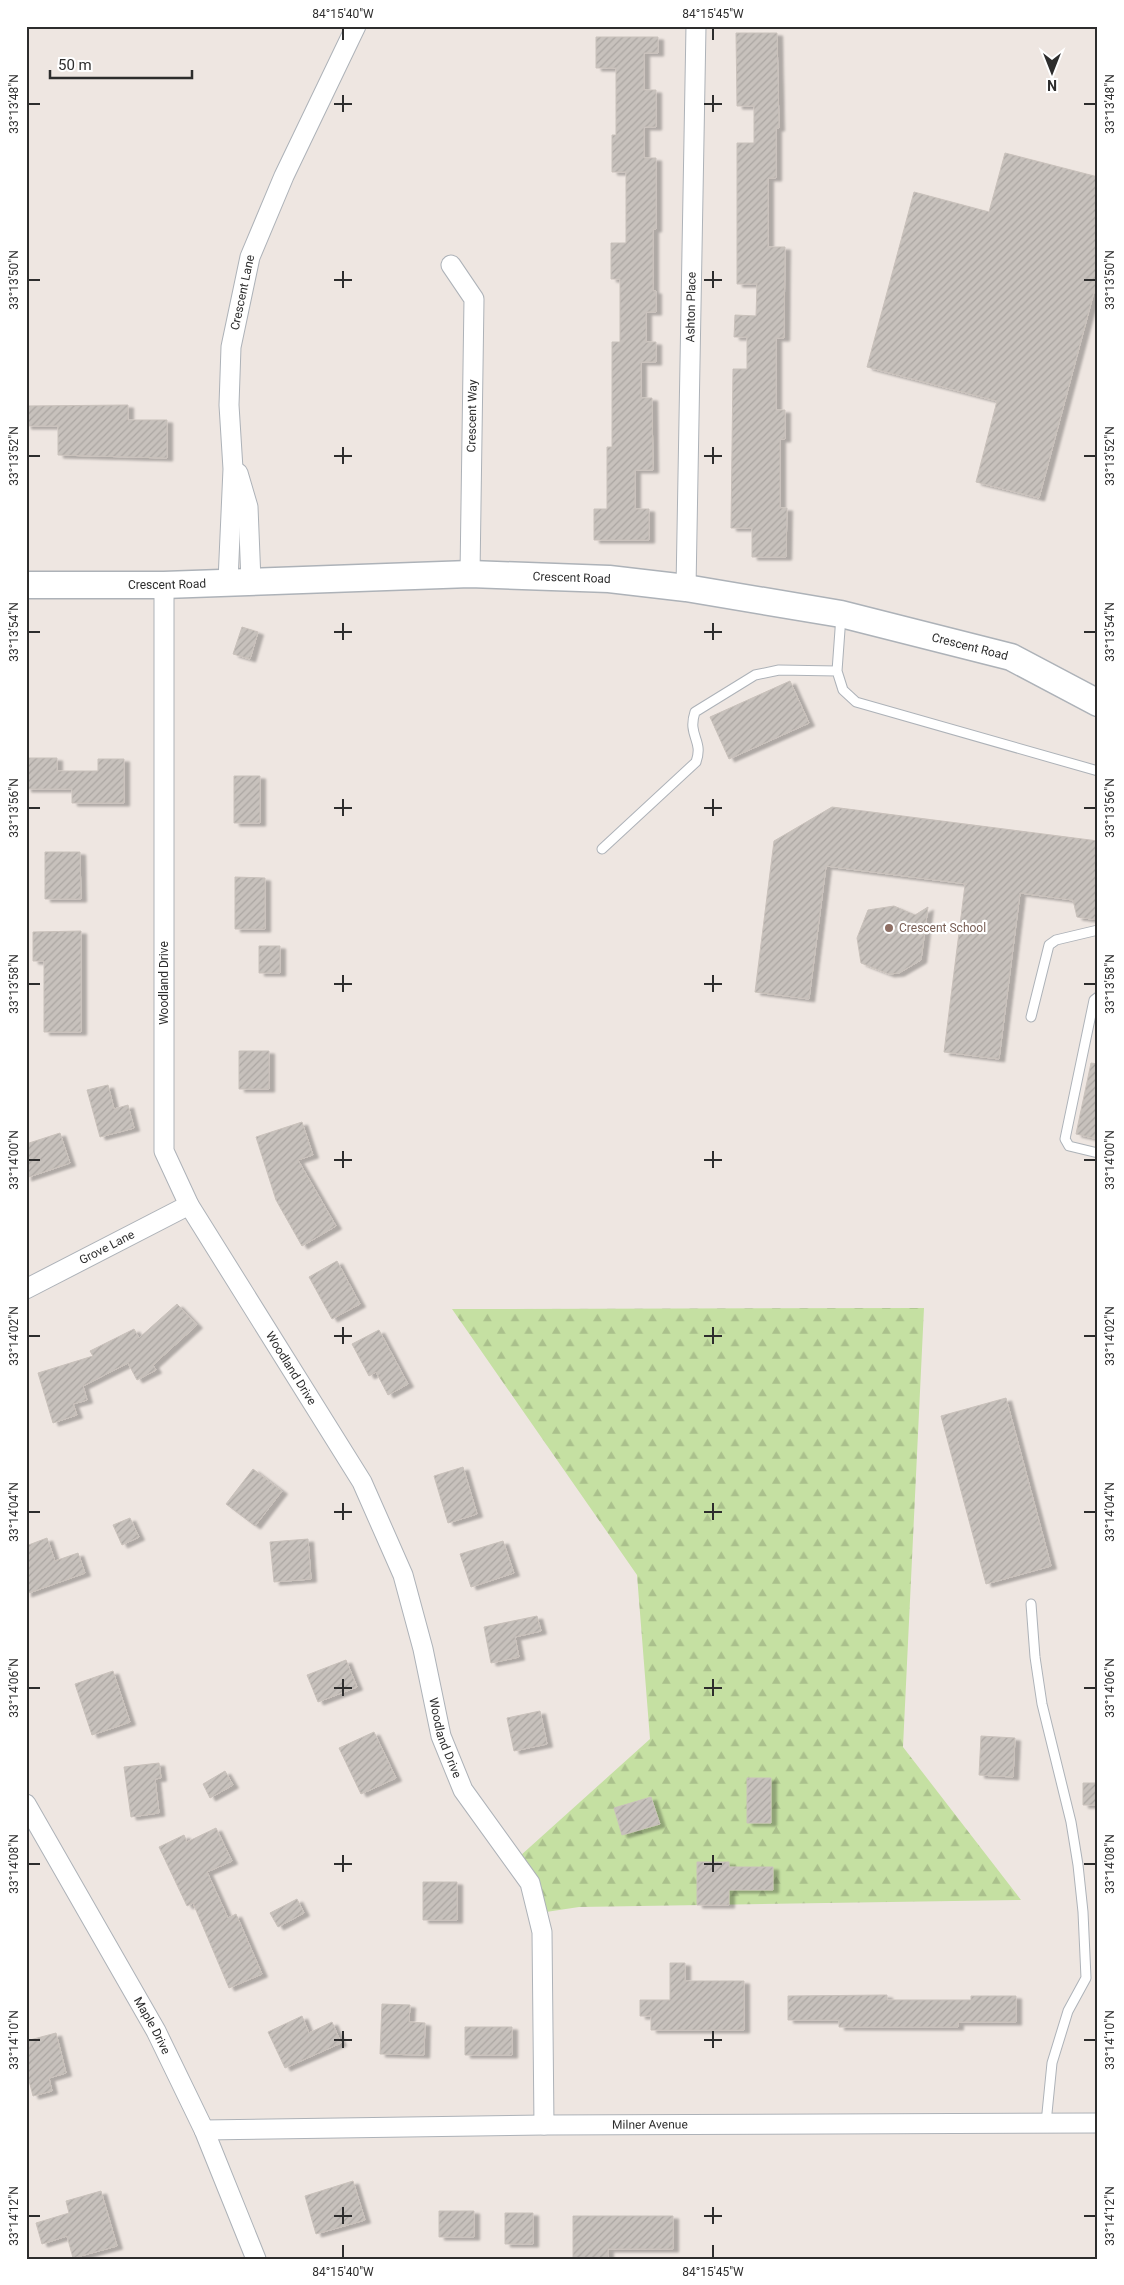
<svg xmlns="http://www.w3.org/2000/svg" width="1124" height="2285" viewBox="0 0 1124 2285" font-family="Roboto,sans-serif">
  <defs>
    <pattern id="forest-firs" width="22" height="20" patternUnits="userSpaceOnUse" patternTransform="scale(1.25)"><rect width="22" height="20" fill="#c5e0a2"/><path d="M5 1l3.5 6h-7zM16 11l3.5 6h-7z" fill="#aac08c"/></pattern>
    <pattern id="building-hatch" width="6" height="6" patternUnits="userSpaceOnUse" patternTransform="scale(1.25)"><rect width="6" height="6" fill="#c7c1bc"/><path d="M-1 1l2-2M0 6l6-6M5 7l2-2" fill="none" stroke="#aba6a2"/></pattern>
    <filter id="shadow"><feDropShadow dx="5.5" dy="3" stdDeviation="1" flood-color="#0004"/></filter>
  </defs>
  <rect width="100%" height="100%" fill="#eee6e1"/>
  <path fill="url(#forest-firs)" d="M924,1308l-21,439 118,153 -442,7 -33,5 -26,-56 130,-117 -13,-164 -185,-266z"/>
  <path fill="url(#building-hatch)" stroke="#c9c1bb" filter="url(#shadow)" d="M736,33h41l2,95h-3v50h-8v69h17l-1,91h-8v72h9v29h-5v69h7l-1,49h-34v-29h-21l2,-159h14v-32h-13l1,-22 21,1 1,-32h-20v-141h17v-37h-17z
    M596,37h62v16h-14v37h12v37h-12v31h12v71h-3v62h3v21h-10v30h10v20h-15v36h11l1,72h-18v39h14v31h-55v-31h13v-62h5v-105h8v-63h-9v-36h15v-71h-14v-37h4v-67h-20z
    M1005,153l93,24v100l-59,221 -63,-16 21,-81 -130,-34 47,-175 75,20z
    M128,405v15h39v38l-109,-3v-29h-32v-20z
    M242,627l16,5 -8,27 -17,-5z
    M790,681l19,42 -80,36 -19,-42z
    M26,758h31v13h41v-12h26v44h-52v-14h-46z
    M234,776h26v47h-26z
    M832,807l266,34v79l-21,-3 -4,-17 -53,-7 -21,166 -55,-7 21,-167 2,-1 -141,-18 -17,133 -54,-7 19,-151z
    M45,852h35l1,47h-36z
    M235,877l30,1v51h-30z
    M894,906l21,9 13,-8 -7,53 -22,13 -10,1 -28,-11 -4,-25 11,-28z
    M81,931v101h-37v-71h-11v-29z
    M259,946h21v27h-21z
    M239,1051h30v38h-30z
    M1091,1063l7,1v75l-22,-5z
    M108,1085l6,24 14,-4 6,23 -34,9 -13,-47z
    M302,1122l11,33 -15,5 38,66 -34,20 -26,-46 -20,-63z
    M60,1133l10,30 -44,15v-34z
    M337,1261l23,43 -28,15 -23,-42z
    M177,1304l20,21 -44,40 3,5 -19,10 -9,-17 -45,23 4,14 -14,4 4,11 -24,8 -15,-50 55,-17 -3,-5 44,-22 5,9z
    M379,1330l29,54 -20,11 -12,-23 -7,4 -17,-32z
    M1006,1398l45,168 -65,18 -45,-168z
    M463,1467l14,47 -29,9 -14,-47z
    M253,1469l29,22 -27,35 -29,-22z
    M130,1518l9,19 -17,8 -9,-20z
    M47,1538l8,23 23,-8 7,20 -59,21v-48z
    M308,1539l3,40 -37,3 -4,-40z
    M503,1541l11,32 -43,14 -11,-33z
    M537,1616l4,15 -26,6 4,20 -28,6 -7,-36z
    M346,1660l11,27 -39,15 -11,-27z
    M113,1671l17,51 -38,13 -17,-51z
    M540,1711l7,33 -33,7 -7,-33z
    M374,1732l22,46 -35,16 -22,-46z
    M981,1736l34,2 -2,39 -34,-2z
    M159,1763l2,15 -6,1 4,34 -28,4 -7,-50z
    M225,1771l8,14 -23,13 -7,-14z
    M747,1778h24v45h-24z
    M1083,1783h15v22h-15z
    M651,1797l9,27 -38,11 -8,-27z
    M216,1828l16,33 -25,11 21,46 8,-4 26,60 -33,14 -36,-85 -6,3 -28,-59 25,-12 3,7z
    M697,1862h32v5h44v23h-44v15h-32z
    M423,1882h34v38h-34z
    M297,1899l7,14 -26,14 -8,-14z
    M670,1963h15v18h59v49h-93v-14h-11v-16h30z
    M887,1995v5h84v-4h45v26h-58v5h-119v-7h-51v-24z
    M382,2004l28,1 -1,17 16,1 -1,32 -44,-1z
    M302,2016l7,17 23,-11 9,21 -56,25 -17,-36z
    M465,2027h47v28h-47z
    M56,2033l10,40 -17,5 3,13 -19,5 -7,-27v-28z
    M353,2181l12,39 -49,14 -11,-38z
    M101,2191l16,55 -44,12 -6,-22 -25,8 -6,-21 33,-10 -3,-12z
    M439,2211h35v26h-35z
    M505,2213h28v31h-28z
    M573,2216h100v33h-65v9h-35z"/>
  <g fill="none" stroke-linecap="round" stroke-linejoin="round">
    <g stroke="#adb2b8" stroke-width="11">
      <path id="lane" d="M841,616l-4,55 6,19 13,12 242,69
        M602,849l94,-87c8,-22 -9,-26 -1,-50l60,-37 24,-5 58,1
        M1098,997l-4,3 -29,139 4,7 29,7
        M1031,1017l18,-72 7,-5 42,-10
        M1031,1604l4,53 7,47 29,118 7,43 5,47 3,66 -18,33 -16,52 -6,60"/>
    </g>
    <g stroke="#adb2b8" stroke-width="21">
      <g id="street">
        <path d="M451,265l23,34 -4,275"/>
        <path d="M238,473l10,34 3,74"/>
        <path id="s1" d="M228,581l5,-112 -4,-64 2,-58 19,-90 34,-81 72,-150"/>
        <path id="s2" d="M164,585v566l25,54 173,277 41,93 20,74 18,87 22,54 67,93 12,49 2,193"/>
        <path id="s3" d="M686,588l10,-562"/>
        <path id="s4" d="M26,1289l163,-84"/>
        <path id="s5" d="M26,1804l130,227 48,99 52,129"/>
        <path id="s6" d="M204,2130l340,-5 554,-2"/>
      </g>
    </g>
    <g stroke="#adb2b8" stroke-width="29">
      <g id="secondary">
        <path id="s7" d="M26,585h138l306,-11 139,5 77,9 155,26 170,43 87,46"/>
      </g>
    </g>
    <use href="#lane" stroke="#fff" stroke-width="9"/>
    <use href="#street" stroke="#fff" stroke-width="19"/>
    <use href="#secondary" stroke="#fff" stroke-width="26"/>
  </g>
  <path fill="none" stroke="#2d2d2d" stroke-width="2" d="M343,28v12M713,28v12M343,95v17M713,95v17M28,104h12M334,104h18M704,104h18M1084,104h12M343,271v17M713,271v17M28,280h12M334,280h18M704,280h18M1084,280h12M343,447v17M713,447v17M28,456h12M334,456h18M704,456h18M1084,456h12M343,623v17M713,623v17M28,632h12M334,632h18M704,632h18M1084,632h12M343,799v17M713,799v17M28,808h12M334,808h18M704,808h18M1084,808h12M343,975v17M713,975v17M28,984h12M334,984h18M704,984h18M1084,984h12M343,1151v17M713,1151v17M28,1160h12M334,1160h18M704,1160h18M1084,1160h12M343,1327v17M713,1327v17M28,1336h12M334,1336h18M704,1336h18M1084,1336h12M343,1503v17M713,1503v17M28,1512h12M334,1512h18M704,1512h18M1084,1512h12M343,1679v17M713,1679v17M28,1688h12M334,1688h18M704,1688h18M1084,1688h12M343,1855v17M713,1855v17M28,1864h12M334,1864h18M704,1864h18M1084,1864h12M343,2031v17M713,2031v17M28,2040h12M334,2040h18M704,2040h18M1084,2040h12M343,2207v17M713,2207v17M28,2216h12M334,2216h18M704,2216h18M1084,2216h12M343,2245v13M713,2245v13"/>
  <circle fill="#8d6e63" stroke="#fff" stroke-width="2" cx="889" cy="928" r="5"/>
  <g text-anchor="middle" stroke-width="4.5" stroke-linejoin="round" paint-order="stroke">
    <g font-size="12" fill="#2d2d2d" stroke="#fff">
      <text dy="4" stroke="none"><textPath href="#s1" startOffset="290">Crescent Lane</textPath></text>
      <text dy="4" stroke="none"><textPath href="#s3" startOffset="281">Ashton Place</textPath></text>
      <text transform="translate(472 416) rotate(-89)" y="4">Crescent Way</text>
      <text dy="4" stroke="none"><textPath href="#s7" startOffset="546">Crescent Road</textPath></text>
      <text dy="4" stroke="none"><textPath href="#s7" startOffset="141">Crescent Road</textPath></text>
      <text dy="4" stroke="none"><textPath href="#s7" startOffset="951">Crescent Road</textPath></text>
      <text transform="translate(164 983) rotate(-90)" y="4">Woodland Drive</text>
      <text dy="4" stroke="none"><textPath href="#s4" startOffset="91">Grove Lane</textPath></text>
      <text dy="4" stroke="none"><textPath href="#s2" startOffset="818">Woodland Drive</textPath></text>
      <text dy="4" stroke="none"><textPath href="#s2" startOffset="1222">Woodland Drive</textPath></text>
      <text dy="4" stroke="none"><textPath href="#s5" startOffset="255">Maple Drive</textPath></text>
      <text dy="4" stroke="none"><textPath href="#s6" startOffset="446">Milner Avenue</textPath></text>
    </g>
    <g font-size="12" fill="#785e54" stroke="#fff" text-anchor="start">
      <text x="899" y="932">Crescent School</text>
    </g>
  </g>
  <rect width="1124" height="2285" fill="none" stroke="#ffffff" stroke-width="55"/>
  <g transform="translate(1052 72) rotate(180)" stroke="#ffffff" stroke-width="4" paint-order="stroke">
  <path d="M0-4L9 19L0 12L-9 19Z" fill="#2d2d2d"/>
  <text y="-8" font-size="14" font-weight="bold" text-anchor="middle" fill="#2d2d2d">N</text>
  </g>
  <path d="M50 70v8h142v-8" fill="none" stroke="#2d2d2d" stroke-width="2.5"/>
  <text x="58" y="70" font-size="15" fill="#2d2d2d" stroke="#ffffff" stroke-width="4" paint-order="stroke">50 m</text>
  <rect x="28" y="28" width="1068" height="2230" fill="none" stroke="#2d2d2d" stroke-width="2"/>
  <g font-size="12" text-anchor="middle" fill="#2d2d2d">
    <text x="343" y="18">84°15'40"W</text>
    <text x="713" y="18">84°15'45"W</text>
    <text transform="translate(1110 104) rotate(-90)" y="4">33°13'48"N</text>
    <text transform="translate(14 104) rotate(-90)" y="4">33°13'48"N</text>
    <text transform="translate(1110 280) rotate(-90)" y="4">33°13'50"N</text>
    <text transform="translate(14 280) rotate(-90)" y="4">33°13'50"N</text>
    <text transform="translate(1110 456) rotate(-90)" y="4">33°13'52"N</text>
    <text transform="translate(14 456) rotate(-90)" y="4">33°13'52"N</text>
    <text transform="translate(1110 632) rotate(-90)" y="4">33°13'54"N</text>
    <text transform="translate(14 632) rotate(-90)" y="4">33°13'54"N</text>
    <text transform="translate(1110 808) rotate(-90)" y="4">33°13'56"N</text>
    <text transform="translate(14 808) rotate(-90)" y="4">33°13'56"N</text>
    <text transform="translate(14 984) rotate(-90)" y="4">33°13'58"N</text>
    <text transform="translate(1110 984) rotate(-90)" y="4">33°13'58"N</text>
    <text transform="translate(1110 1160) rotate(-90)" y="4">33°14'00"N</text>
    <text transform="translate(14 1160) rotate(-90)" y="4">33°14'00"N</text>
    <text transform="translate(14 1336) rotate(-90)" y="4">33°14'02"N</text>
    <text transform="translate(1110 1336) rotate(-90)" y="4">33°14'02"N</text>
    <text transform="translate(1110 1512) rotate(-90)" y="4">33°14'04"N</text>
    <text transform="translate(14 1512) rotate(-90)" y="4">33°14'04"N</text>
    <text transform="translate(1110 1688) rotate(-90)" y="4">33°14'06"N</text>
    <text transform="translate(14 1688) rotate(-90)" y="4">33°14'06"N</text>
    <text transform="translate(1110 1864) rotate(-90)" y="4">33°14'08"N</text>
    <text transform="translate(14 1864) rotate(-90)" y="4">33°14'08"N</text>
    <text transform="translate(14 2040) rotate(-90)" y="4">33°14'10"N</text>
    <text transform="translate(1110 2040) rotate(-90)" y="4">33°14'10"N</text>
    <text transform="translate(14 2216) rotate(-90)" y="4">33°14'12"N</text>
    <text transform="translate(1110 2216) rotate(-90)" y="4">33°14'12"N</text>
    <text x="343" y="2276">84°15'40"W</text>
    <text x="713" y="2276">84°15'45"W</text>
  </g>
</svg>
